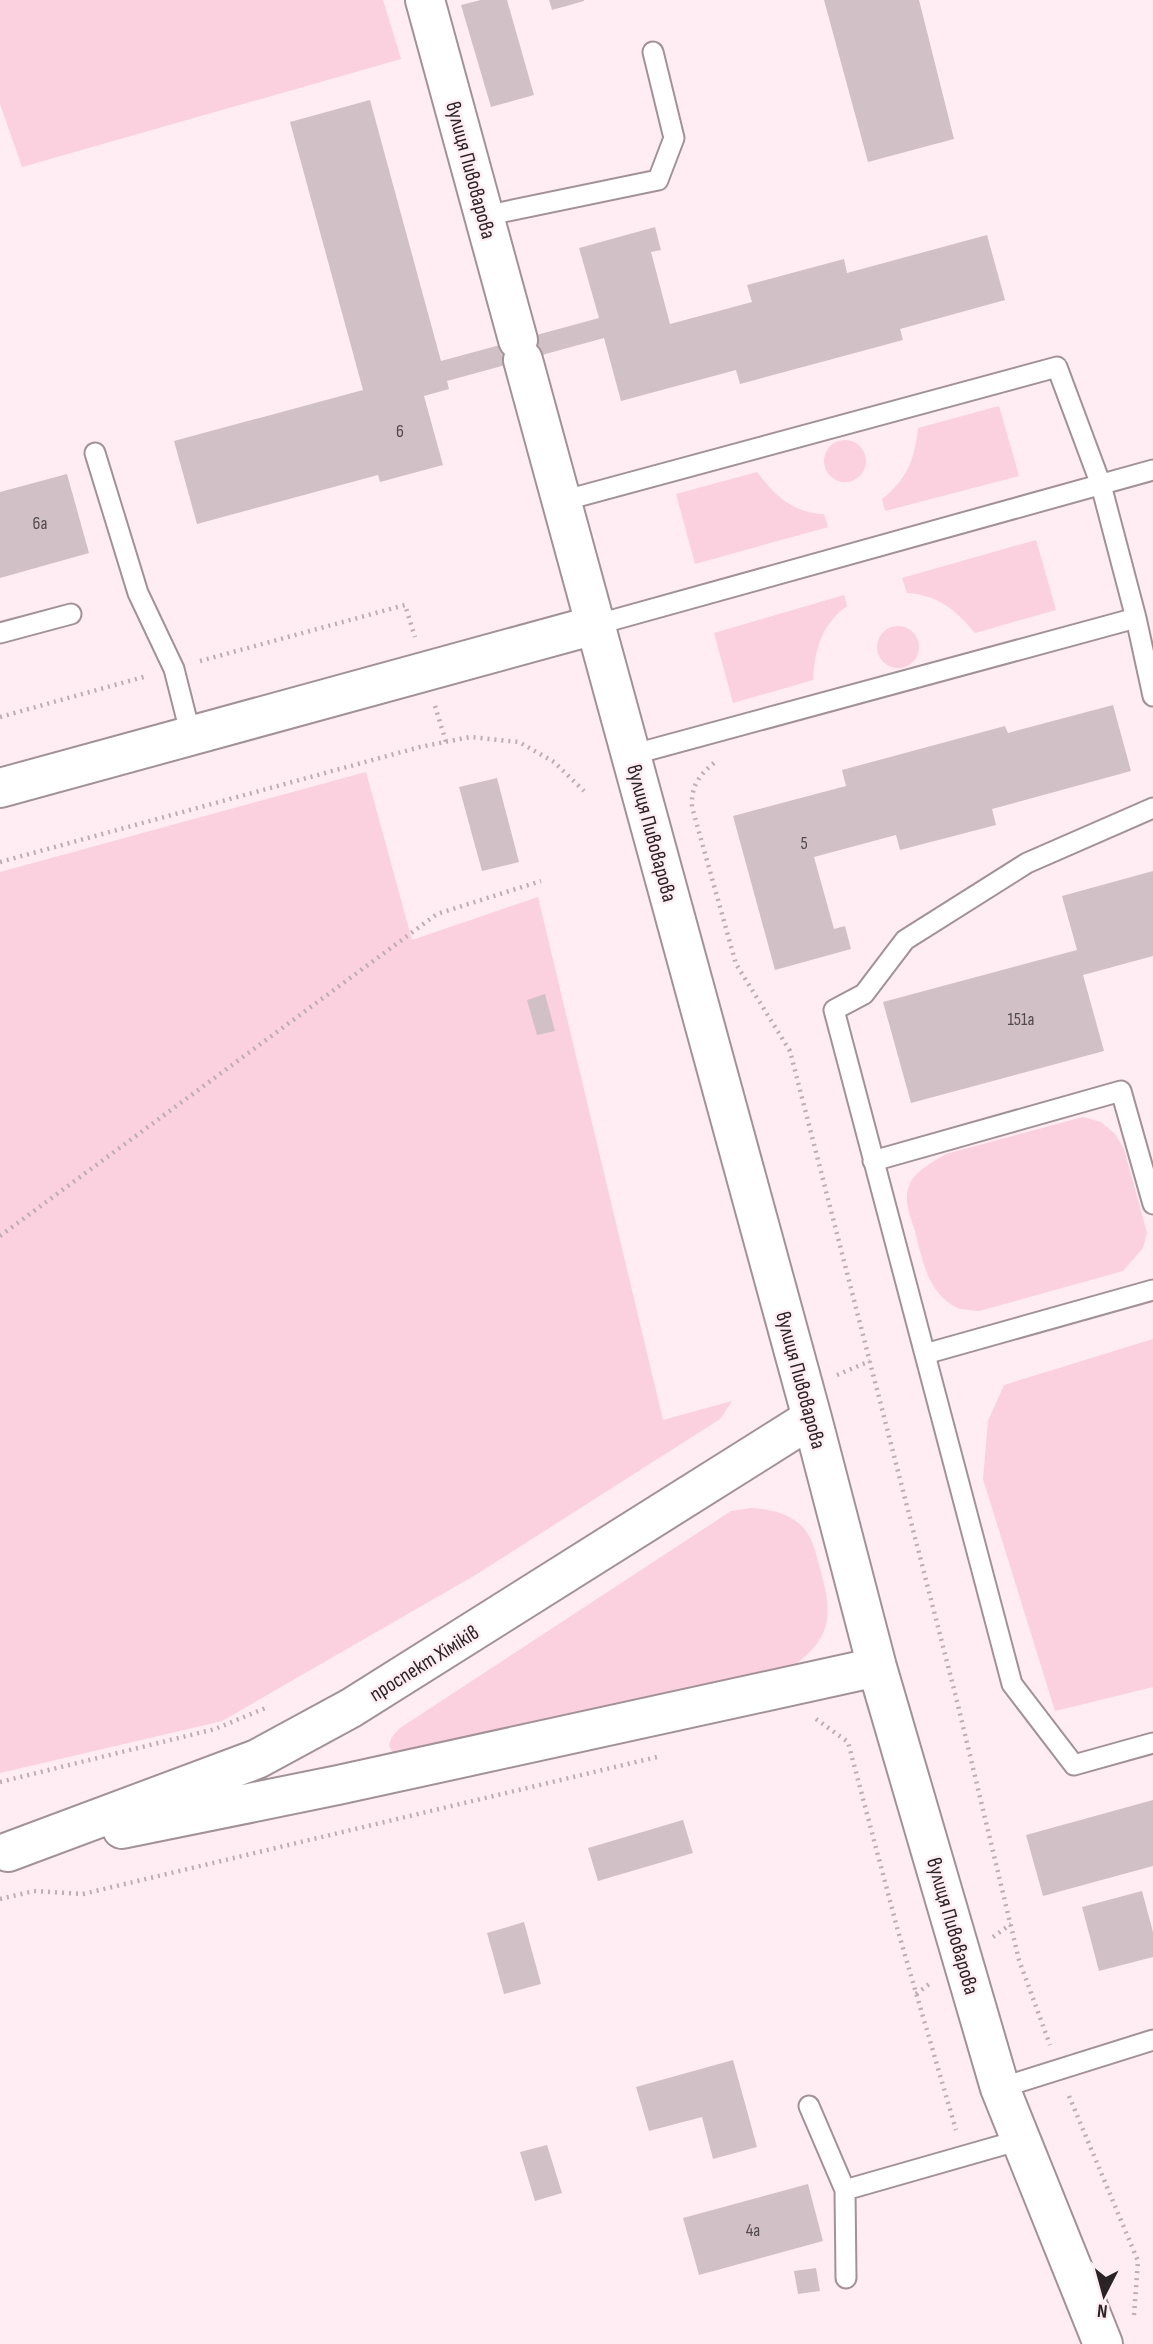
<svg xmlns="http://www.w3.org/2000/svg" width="1153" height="2344" viewBox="0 0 1153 2344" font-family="'Sofia Sans Condensed',sans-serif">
  <rect width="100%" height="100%" fill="#ffedf3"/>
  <path fill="#fbd0df" d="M0,0h383l18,59 -379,108 -22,-63z
    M999,406l20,70 -134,35 -3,-12c25,-19 33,-41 36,-71z
    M824 461a21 21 0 1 1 42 0a21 21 0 1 1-42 0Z
    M757,472c18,24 36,41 67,42l4,13 -133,37 -19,-70z
    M1036,540l20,70 -81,23c-19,-23 -37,-38 -68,-40l-5,-15z
    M844,595l3,11c-26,19 -32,43 -34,74l-80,23 -19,-70z
    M877 647a21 21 0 1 1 42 0a21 21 0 1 1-42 0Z
    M366,772l46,168 126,-43 125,523 69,-19 -12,18 -243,155 -255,147 -222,52v-901z
    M1083,1117l18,5 14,12 9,15 23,84 -4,15 -20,23 -144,40c-6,-1 -15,-1 -21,-3 -30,-13 -36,-49 -43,-77 -4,-13 -11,-28 -7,-42 3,-16 25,-27 38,-35z
    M1153,1339v348l-98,24 -72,-232 5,-58 16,-36z
    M751,1508c16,1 33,4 46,14 14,10 18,28 22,43 13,46 16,71 -26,101l-395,90 -6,-4 -3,-7 3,-8 8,-9 331,-217z"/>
  <path fill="#d1c0c5" d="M481,0h26l27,95 -43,12 -30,-102z
    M549,0h35v1l-32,9z
    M824,0h95l35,139 -86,23z
    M370,100l71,261 158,-43 -20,-70 76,-21 6,23 -10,2 19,72 82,-22 -5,-17 97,-26 3,14 140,-38 18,65 -105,29 3,11 -163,44 -4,-14 -115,31 -17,-63 -157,43 2,8 -25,7 19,69 -63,17 -2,-7 -181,49 -23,-83 189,-51 -73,-268z
    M67,474l22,79 -89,25v-86z
    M1113,705l18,66 -139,38 4,16 -96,25 -4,-15 -82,22 20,72 11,-3 6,23 -76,21 -42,-154 113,-30 -4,-16 163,-44 3,7z
    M497,778l22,84 -37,9 -23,-84z
    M1153,871v85l-70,19 21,76 -193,52 -28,-101 194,-52 -15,-54z
    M545,994l10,37 -18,4 -10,-35z
    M1153,1800v66l-110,30 -17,-61z
    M683,1820l10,33 -95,28 -10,-33z
    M1142,1891l11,41v25l-54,14 -17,-64z
    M524,1922l17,62 -37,10 -17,-61z
    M733,2060l24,87 -44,12 -11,-42 -53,14 -13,-44z
    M547,2145l15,48 -27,8 -15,-49z
    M808,2184l15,57 -124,34 -16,-57z
    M816,2268l4,23 -22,3 -4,-23z"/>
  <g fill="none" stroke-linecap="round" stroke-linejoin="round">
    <g stroke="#a29298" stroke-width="23">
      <path id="service" d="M484,216l174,-36 16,-42 -21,-86
        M95,453l43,140 36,76 17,67
        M562,501l495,-134 44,118 35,133 17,78
        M595,625l558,-155
        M0,633l71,-19
        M631,755l505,-137
        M1153,808l-126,55 -122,77 -41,54 -30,16 178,674 62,81 79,-22
        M873,1161l248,-70 32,113
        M925,1354l228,-64
        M1000,2088l153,-48
        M809,2106l36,84 175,-50
        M845,2190l1,88"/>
    </g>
    <g stroke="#a29298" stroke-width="42">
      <path id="tertiary" d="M425,0l93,340
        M523,360l289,1058 65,249 123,421 103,256
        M0,788l595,-163
        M122,1829l216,-44 539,-118
        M8,1852l249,-93 94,-51 461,-290"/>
    </g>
    <path stroke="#bcaeb3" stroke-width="4.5" stroke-dasharray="2 5" stroke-linecap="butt" d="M200,661l205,-56 10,32
      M435,706l11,36
      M0,717l147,-41
      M714,763c-16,13 -23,24 -22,44l44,157 54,87 166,646 63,263 31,85
      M0,862l420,-115 50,-10 49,5 35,20 30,29
      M0,1236l437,-322 104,-33
      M837,1375l33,-14
      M816,1719l32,23 50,189 58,199
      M0,1782l215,-53 53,-22
      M0,1899l34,-8 49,3 578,-138
      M993,1937l18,-13
      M916,1994l16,-12
      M1069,2096l69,165 -4,54"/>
    <use href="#service" stroke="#fff" stroke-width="19"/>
    <use href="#tertiary" stroke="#fff" stroke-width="38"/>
  </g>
  <g text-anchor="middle" stroke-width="5" stroke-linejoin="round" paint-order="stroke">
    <g font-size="18" fill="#534a4d">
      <text x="400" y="437">6</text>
      <text x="40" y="529">6а</text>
      <text x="804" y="849">5</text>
      <text x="1021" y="1025">151а</text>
      <text x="753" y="2236">4а</text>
    </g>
    <g font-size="21" fill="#292325" stroke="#ffedf3">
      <text transform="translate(471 170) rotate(75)" y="7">вулиця Пивоварова</text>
      <text transform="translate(652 833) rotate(75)" y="7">вулиця Пивоварова</text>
      <text transform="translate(801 1380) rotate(75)" y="7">вулиця Пивоварова</text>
      <text transform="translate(424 1663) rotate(-32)" y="7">проспект Хіміків</text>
      <text transform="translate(953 1926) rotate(74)" y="7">вулиця Пивоварова</text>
    </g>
  </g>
  <g transform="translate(1104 2295) rotate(186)" stroke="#ffedf3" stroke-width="5" paint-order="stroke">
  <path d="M0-5L12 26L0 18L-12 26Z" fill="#292325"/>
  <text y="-10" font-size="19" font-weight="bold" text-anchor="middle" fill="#292325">N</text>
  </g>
</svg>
